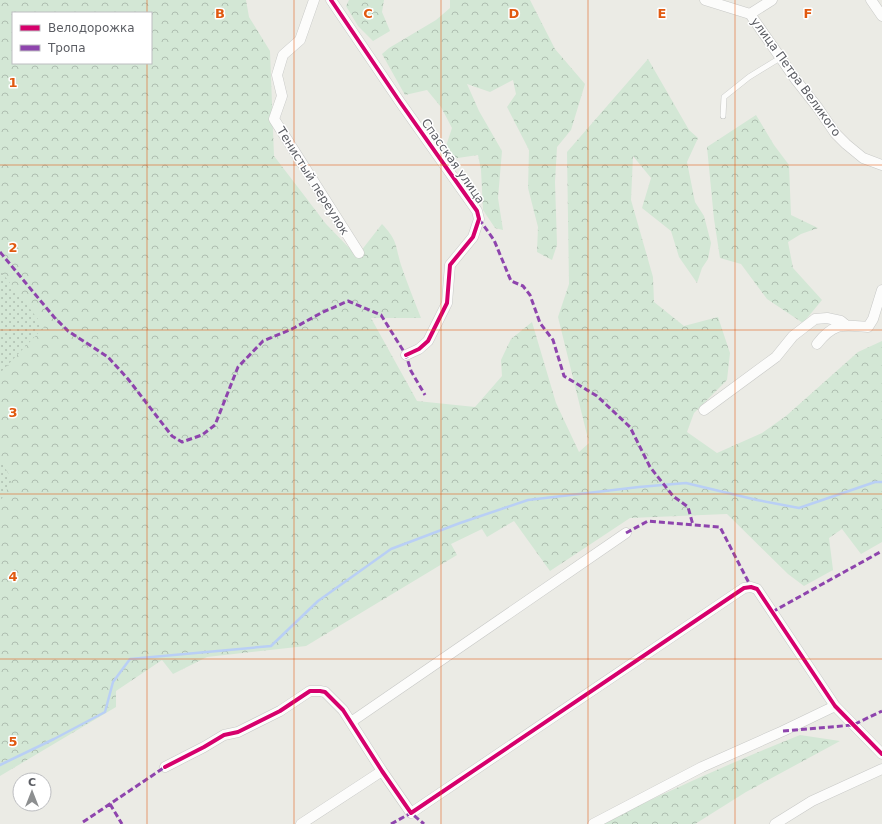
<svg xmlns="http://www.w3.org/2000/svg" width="882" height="824" viewBox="0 0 882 824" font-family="'DejaVu Sans',sans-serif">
  <defs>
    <pattern id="forest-crowns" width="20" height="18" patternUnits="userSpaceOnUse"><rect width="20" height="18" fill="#d3e7d5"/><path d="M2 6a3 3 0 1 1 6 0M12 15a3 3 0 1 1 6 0" fill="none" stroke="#aebeb0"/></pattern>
    <pattern id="park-dots" width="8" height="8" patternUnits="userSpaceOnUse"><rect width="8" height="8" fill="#d3e7d5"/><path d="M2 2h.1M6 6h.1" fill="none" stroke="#aebeb0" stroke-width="1.8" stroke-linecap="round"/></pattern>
  </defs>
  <rect width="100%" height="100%" fill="#ebebe5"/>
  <path fill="url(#forest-crowns)" fill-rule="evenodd" d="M0,0h246l3,17 21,34 4,105 52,68 31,32 25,-32c16,17 13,21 19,41 6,18 13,35 20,53h-50l46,83 58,6 27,-31 -1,-16 10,-21 21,-17 24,81 23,49 10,-9 -31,-126 11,-33 -2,-132 81,-93 41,71 9,8 -11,24 8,40 9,14 7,27 -3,16 -6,9 -5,15 -18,-26 -8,-26 -29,-23 9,-30 -18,-22 -2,44 22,77 1,25 30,24 34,-9 12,36 -3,27 -33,33 -7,19 30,21 45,-20 24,-17 72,-64 24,-11v201l-21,12 -19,-25 -13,9 4,32 -29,16 -16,-12 -61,-60 -97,4 -80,53 -36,-50 -27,16 -5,-8 -31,15 6,11 -151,91 -99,11 -34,17 -11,-14 -46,31v16l-116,69zM13,13h138v50h-138z
    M349,0h35l-2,12 8,19 -17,10 -15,-15 -12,-20z
    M450,0h80l25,49 30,35 -14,46 -14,17 -2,35 2,63 -5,15 -15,-8 1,-25 -10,-39 1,-38 -22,-43 9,-13 -3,-14 -23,12 -23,-8 12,27 23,40 -4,47 5,32 -8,-2 -12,-18 -2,-40 -3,-15 -27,4 -6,-10 7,-21 -11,-21 -14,-17 -22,5 -23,-41 7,-6 47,-28 14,-12z
    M756,115l18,30 15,20 2,50 27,13 -17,6 -13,8 5,26 29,32 -19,23 -36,-24 -26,-35 -21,-6 -6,-39 -7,-72z
    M800,735l40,6 -94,51 -51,32h-96c66,-31 133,-62 201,-89z"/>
  <path fill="url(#park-dots)" d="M0,270l44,57 -44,46z
    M0,459l12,21 -12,22z"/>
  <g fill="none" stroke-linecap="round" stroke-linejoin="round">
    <path stroke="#b9cff5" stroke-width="2.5" d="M0,765l54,-26 51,-27 8,-30 17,-23 141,-13 47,-45 73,-52 69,-26 68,-23 111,-13 47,-4 71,17 42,8 76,-26h7"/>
    <g stroke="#c8c9c7" stroke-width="6">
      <path id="service" d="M723,116l1,-19 25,-20 31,-19"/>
    </g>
    <g stroke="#c8c9c7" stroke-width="11">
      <path id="minor" d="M314,0l-14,40 -17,15 -6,20 5,21 -8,23 85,134
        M331,0l69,102 77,109 2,8 -6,18 -23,28 -3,38 -19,38 -9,8 -13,6
        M705,0l45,14 22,-14
        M871,0l11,16
        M750,14l46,66 22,28 17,25 11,11 17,14 19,7
        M817,344c17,-22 26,-19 51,-17l5,-8 9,-29
        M704,410l72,-53 17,-21 22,-17 12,-1 14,3 6,5
        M351,722l275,-189
        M165,767l39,-20 20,-12 14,-3 42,-21 30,-20h10l5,1 18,18 39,61 29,42 333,-225 7,-1 6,2 78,117 47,48
        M301,824l81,-53
        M593,824l109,-57 81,-36 52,-25
        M775,824l37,-23 70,-32"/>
    </g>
    <use href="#service" stroke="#fcfcfb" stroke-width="5"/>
    <use href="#minor" stroke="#fcfcfb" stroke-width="10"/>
    <path stroke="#8e44ad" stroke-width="3" stroke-dasharray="6 3" stroke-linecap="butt" d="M479,219l15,21 17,41 12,5 7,9 10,28 13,17 11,36 33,20 33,31 20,40 23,29 15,11 5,18
      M0,252l54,65 14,14 40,26 20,22 44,57 10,6 20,-7 13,-10 23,-58 25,-26 29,-12 29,-16 27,-12 33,14 25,40 5,16 14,24
      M626,533l22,-12 72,6 31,60
      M772,612l110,-61
      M783,731l70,-6 29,-14
      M110,804l12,20
      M83,822l82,-55
      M391,824l20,-11 13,11"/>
    <g stroke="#fff" stroke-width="6">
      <path id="cycleway" d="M331,0l69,102 77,109 2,8 -6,18 -23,28 -3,38 -19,38 -9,8 -13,6
        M165,767l39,-20 20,-12 14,-3 42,-21 30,-20h10l5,1 18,18 39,61 29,42 333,-225 7,-1 6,2 78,117 47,48"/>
    </g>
    <use href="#cycleway" stroke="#d6006c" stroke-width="4"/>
  </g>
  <path fill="none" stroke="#e15910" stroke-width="1" stroke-opacity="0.55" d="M147,0v13M294,0v824M441,0v824M588,0v824M735,0v824M147,63v761M0,165h882M0,330h882M0,494h882M0,659h882"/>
  <g text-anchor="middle" stroke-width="3" stroke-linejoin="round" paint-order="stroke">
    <g font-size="12" fill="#5b5d63" stroke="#fff">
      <text transform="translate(796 77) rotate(54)" y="4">улица Петра Великого</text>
      <text transform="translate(453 161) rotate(55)" y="4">Спасская улица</text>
      <text transform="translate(313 181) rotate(58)" y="4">Тенистый переулок</text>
    </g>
  </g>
  <g font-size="13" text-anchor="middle" font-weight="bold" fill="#e15910" stroke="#fff" stroke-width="3" stroke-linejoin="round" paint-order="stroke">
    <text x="220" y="18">B</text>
    <text x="368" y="18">C</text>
    <text x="514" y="18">D</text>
    <text x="662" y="18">E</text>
    <text x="808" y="18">F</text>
    <text x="13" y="87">1</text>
    <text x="13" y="252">2</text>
    <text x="13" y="417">3</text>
    <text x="13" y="581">4</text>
    <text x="13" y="746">5</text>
  </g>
  <rect x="12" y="12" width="140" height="52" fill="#ffffff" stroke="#bdbec1"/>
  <rect x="20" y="25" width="20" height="6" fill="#d6006c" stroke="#bdbec1"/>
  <text x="48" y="32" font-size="12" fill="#5b5d63">Велодорожка</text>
  <rect x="20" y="45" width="20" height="6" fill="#8e44ad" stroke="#bdbec1"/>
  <text x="48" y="52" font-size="12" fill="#5b5d63">Тропа</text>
  <g transform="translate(32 792)"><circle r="19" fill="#ffffff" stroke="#bdbec1"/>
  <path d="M0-3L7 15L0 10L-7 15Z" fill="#8d8f90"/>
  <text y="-6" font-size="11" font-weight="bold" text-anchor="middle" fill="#5b5d63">С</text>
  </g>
</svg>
